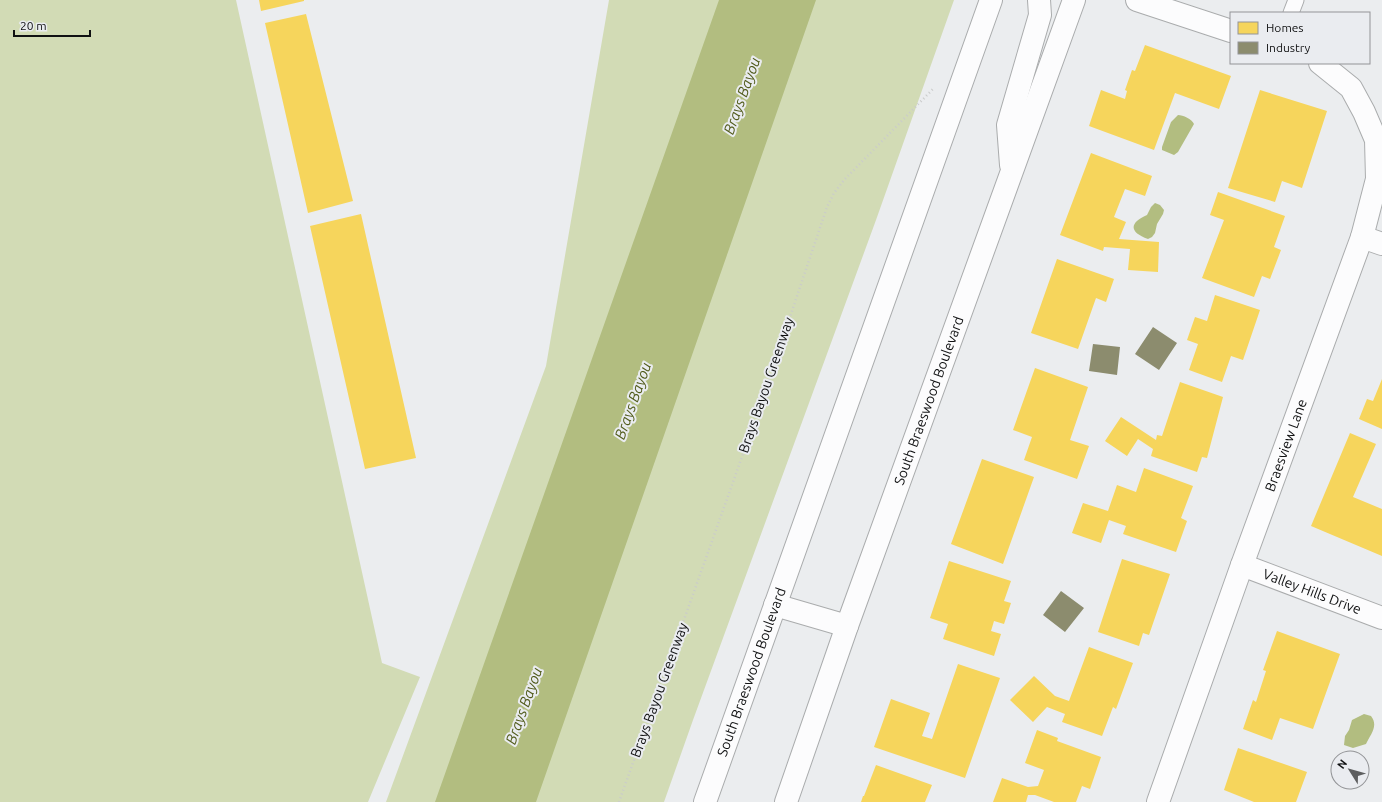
<svg xmlns="http://www.w3.org/2000/svg" width="1382" height="802" viewBox="0 0 1382 802" font-family="Ubuntu,sans-serif">
  <rect width="100%" height="100%" fill="#ebedef"/>
  <path fill="#d2dbb5" d="M0,0h236l146,663 38,14 -52,125h-368z
    M609,0h345l-78,220 -183,500 -29,82h-278l160,-436z"/>
  <path fill="#b2bd80" d="M719,0h97l-280,802h-101z
    M1178,115c5,0 14,4 16,9l-16,28 -4,3 -12,-5v-3l9,-25z
    M1155,203l5,2 4,5 -1,4 -6,10 -2,9 -3,4 -4,2c-19,-7 -19,-16 -1,-24l4,-8z
    M1364,714l7,2c8,10 -1,19 -5,28l-13,4 -9,-3 1,-9 4,-6 3,-10z"/>
  <path fill="#f6d55c" d="M259,0h45v1l-43,10z
    M306,14l47,187 -45,12 -43,-190z
    M1145,45l86,31 -12,33 -44,-16 -21,57 -65,-24 12,-36 24,9 2,-8 -2,-1 7,-20 3,1z
    M1260,90l67,21 -25,77 -20,-7 -7,21 -47,-14z
    M1091,153l61,23 -7,20 -20,-7 -11,28 12,5 -7,17 40,3 -1,30 -30,-2 2,-21 -26,-2 -1,4 -43,-16z
    M1218,192l67,24 -11,31 7,3 -11,29 -8,-3 -8,21 -52,-19 22,-58 -14,-5z
    M361,214l55,244 -51,11 -55,-243z
    M1057,259l57,20 -8,23 -10,-4 -18,51 -47,-16z
    M1215,295l45,15 -17,50 -12,-4 -9,26 -33,-12 9,-26 -11,-4 8,-23 12,4z
    M1035,368l53,19 -18,53 19,6 -12,33 -53,-19 8,-23 -19,-7z
    M1382,379v50l-23,-10 8,-20 6,2z
    M1180,382l43,15 -16,61 -5,-1 -5,15 -46,-16 2,-7 -15,-10 -11,17 -22,-15 16,-24 35,23 1,-5 5,1z
    M1350,433l26,11 -23,53 29,12v47l-71,-30z
    M982,459l52,18 -31,87 -52,-20z
    M1144,468l49,18 -12,32 6,3 -11,31 -53,-18 3,-8 -17,-6 -8,23 -29,-10 11,-30 25,8 9,-26 19,7z
    M1122,559l48,15 -21,61 -6,-2 -4,13 -41,-14z
    M949,561l62,20 -7,20 7,2 -7,21 -10,-3 -3,10 10,3 -7,22 -51,-17 5,-15 -18,-6z
    M1277,631l63,23 -27,75 -33,-11 -8,22 -29,-11 10,-29 3,2 10,-31 -3,-1z
    M1089,647l44,16 -17,46 -3,-2 -11,29 -40,-14 3,-8 -18,-7 -14,15 -23,-22 24,-24 21,20 14,5z
    M958,664l42,14 -35,100 -91,-31 17,-48 39,14 -8,23 10,3z
    M1037,730l21,8 -1,3 44,16 -11,32 -8,-3 -6,16h-22l-19,-7h-7l-2,7h-33l9,-24 26,9 10,-1 6,-16 -19,-7z
    M1238,748l69,24 -11,30h-42l-30,-12z
    M876,765l56,20 -7,17h-64l2,-6h1z"/>
  <path fill="#8c8c6e" d="M1153,327l24,16 -18,27 -24,-16z
    M1093,344l27,3 -3,28 -28,-4z
    M1061,591l23,17 -19,24 -22,-17z"/>
  <g fill="none" stroke-linecap="round" stroke-linejoin="round">
    <g stroke="#aaacad" stroke-width="17">
      <path id="lane" d="M1291,13l5,-13"/>
    </g>
    <g stroke="#aaacad" stroke-width="24">
      <g id="street">
        <path d="M1137,0l94,31"/>
        <path d="M1362,237l20,7"/>
        <path id="s1" d="M1242,565l140,53"/>
        <path id="s2" d="M1158,802l84,-237 120,-328 15,-58 -1,-39 -12,-28 -13,-24 -31,-25"/>
      </g>
    </g>
    <g stroke="#aaacad" stroke-width="24">
      <g id="secondary">
        <path d="M1011,165l-3,-40 32,-110 -1,-15"/>
        <path d="M775,605l72,21"/>
        <path id="s3" d="M705,802l286,-802"/>
        <path id="s4" d="M786,802l61,-176 227,-626"/>
      </g>
    </g>
    <path stroke="#cacbcb" stroke-width="2.5" stroke-dasharray="1 3" stroke-linecap="butt" d="M619,802l139,-390 69,-205 7,-14 10,-13 89,-91"/>
    <use href="#lane" stroke="#fcfcfd" stroke-width="15"/>
    <use href="#street" stroke="#fcfcfd" stroke-width="22"/>
    <use href="#secondary" stroke="#fcfcfd" stroke-width="22"/>
  </g>
  <g text-anchor="middle" stroke-width="4" stroke-linejoin="round" paint-order="stroke">
    <g font-size="14" fill="#101112" stroke="#eaecf0">
      <text transform="translate(766 385) rotate(-71)" y="5">Brays Bayou Greenway</text>
      <text dy="5" stroke="none"><textPath href="#s4" startOffset="426">South Braeswood Boulevard</textPath></text>
      <text dy="5" stroke="none"><textPath href="#s2" startOffset="379">Braesview Lane</textPath></text>
      <text dy="5" stroke="none"><textPath href="#s1" startOffset="75">Valley Hills Drive</textPath></text>
      <text dy="5" stroke="none"><textPath href="#s3" startOffset="138">South Braeswood Boulevard</textPath></text>
      <text transform="translate(659 690) rotate(-70)" y="5">Brays Bayou Greenway</text>
    </g>
    <g font-size="15" font-style="italic" fill="#525c1c" stroke="#eaecf0">
      <text transform="translate(742 96) rotate(-70)" y="5">Brays Bayou</text>
      <text transform="translate(633 401) rotate(-70)" y="5">Brays Bayou</text>
      <text transform="translate(524 706) rotate(-70)" y="5">Brays Bayou</text>
    </g>
  </g>
  <rect x="1230" y="12" width="140" height="52" fill="#eaecf0" stroke="#939497"/>
  <rect x="1238" y="22" width="20" height="12" fill="#f6d55c" stroke="#939497"/>
  <text x="1266" y="32" font-size="12" fill="#101112">Homes</text>
  <rect x="1238" y="42" width="20" height="12" fill="#8c8c6e" stroke="#939497"/>
  <text x="1266" y="52" font-size="12" fill="#101112">Industry</text>
  <g transform="translate(1350 770) rotate(307)"><circle r="19" fill="#eaecf0" stroke="#939497"/>
  <path d="M0-3L7 15L0 10L-7 15Z" fill="#5d5e5f"/>
  <text y="-6" font-size="11" font-weight="bold" text-anchor="middle" fill="#101112">N</text>
  </g>
  <path d="M14 30v6h76v-6" fill="none" stroke="#101112" stroke-width="2"/>
  <text x="20" y="30" font-size="12" fill="#101112" stroke="#eaecf0" stroke-width="3" paint-order="stroke">20 m</text>
</svg>
